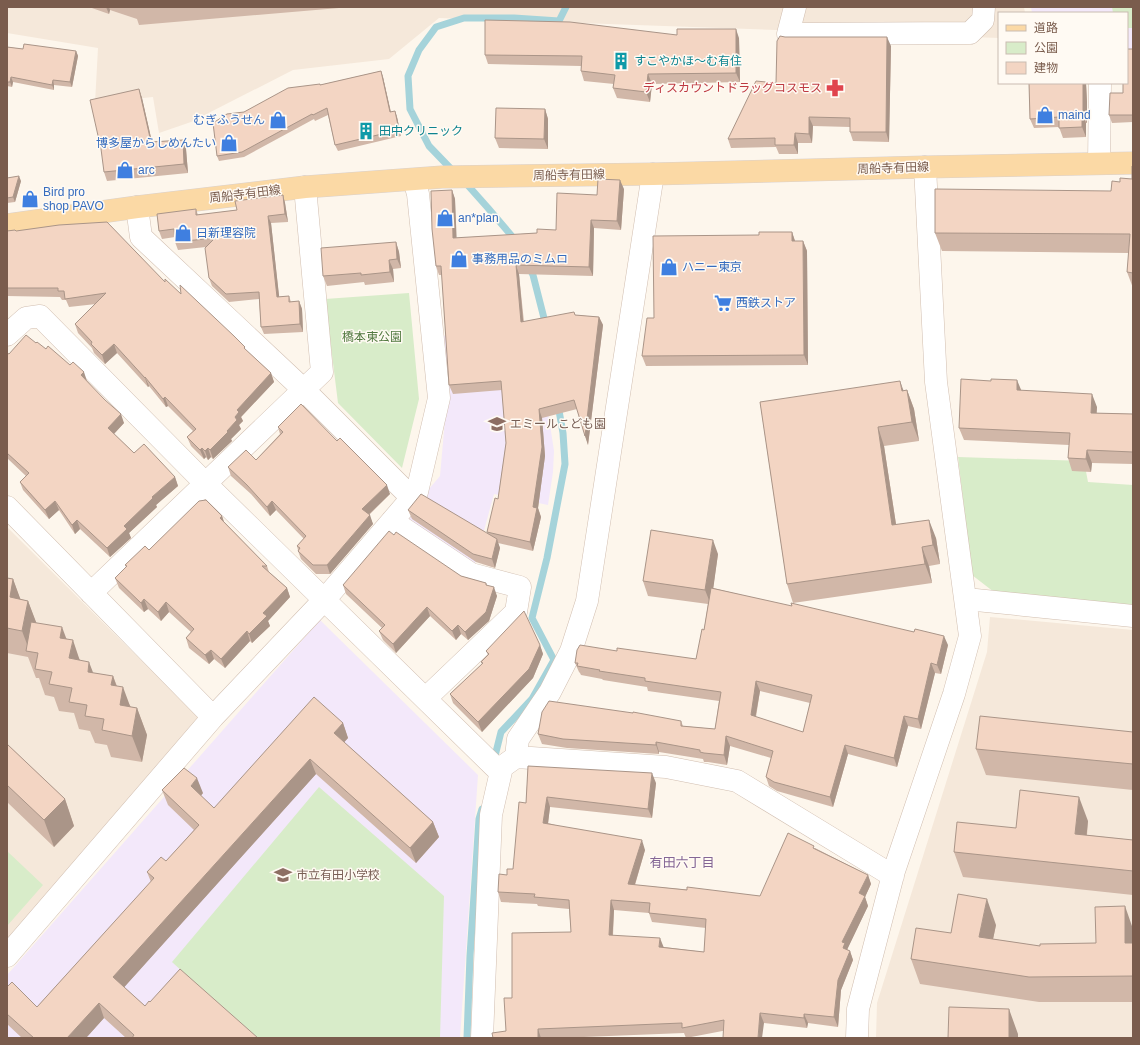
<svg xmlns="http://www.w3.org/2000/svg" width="1140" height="1045" viewBox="0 0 1140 1045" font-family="Helvetica,'Noto Sans JP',sans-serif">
  <rect width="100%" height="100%" fill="#fdf6ec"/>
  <path fill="#f5e8da" d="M7,7h1017l1,6h-26v25l-560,-20 -50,41 -96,11 -102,52 -32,11 -6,-36 -58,6 3,-55 -91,-15z
    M7,527l192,191 -192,221z
    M990,617l143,13v408h-257l1,-35 110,-351z"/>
  <path fill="#f3e8fa" d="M1031,7h102v42h-6v-36h-95z
    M535,325l19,126 -1,21 -5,33 -54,-11 -20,73 -74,-44 40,-47 7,-79 -5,-61z
    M320,620l158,155 -18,263h-453v-63z"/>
  <path fill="#d8ecc9" d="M1112,7h21v21h-6v-15h-14z
    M409,293l10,106 -17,69 -64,-65 -13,-104z
    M958,457l126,4 4,21 45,3v126l-130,-12 -31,-24z
    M319,787l125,109 -4,142h-185l-83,-76z
    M7,851l36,34 -36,41z"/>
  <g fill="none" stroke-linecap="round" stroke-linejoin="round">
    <path stroke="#a5d3da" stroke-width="7" d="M455,173l-26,-27 -19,-37 -2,-33 11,-26 17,-23 28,-9h50l45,3 7,-14
      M464,181l24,27 28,33
      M529,267l4,8 13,51
      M494,760l7,-28 31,-33 22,-39 -22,-42 15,-60 18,-94 -2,-31 -5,-28
      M467,1038l3,-82 9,-137 3,-10"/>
    <g stroke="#d1beb0" stroke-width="23">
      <path id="minor" d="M795,7l-7,27 182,-1 13,-13 1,-13
        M1099,163l1,-80
        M137,207l4,30 163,153 108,108
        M7,335l19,-17 14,-2 166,168 294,288
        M7,507l206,210
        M392,521l79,53 49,13 -4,25 -90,86
        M91,593l231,-221 -17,-185
        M966,599l167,17
        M516,757l150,10 71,14 156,95
        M7,956l206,-239 112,-118 92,-107 22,-94 -21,-204 -4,-14
        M482,1038l9,-223 11,-48 14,-10 2,-18 32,-47 21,-41 16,-50 66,-427
        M857,1038l1,-29 36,-138 60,-177 16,-58 -34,-254 -11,-215"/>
    </g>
    <g stroke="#dad1cd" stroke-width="23">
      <path id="major" d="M7,225l130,-18 168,-20 137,-10 211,-3 272,-7 208,-4"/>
    </g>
    <use href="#minor" stroke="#fff" stroke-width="22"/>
    <use href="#major" stroke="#fbd9a5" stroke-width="22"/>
  </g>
  <path fill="#d1b7a8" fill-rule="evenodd" d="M89,7h250v1l-200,17 -2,-6 -27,-9 -1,4z
    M677,35l62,3 1,44 -88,2 -2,18 -33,-4 -4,-10 1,-4 -30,-3 -3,-10v-5l-93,-2 -3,-9z
    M785,37l106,9 -2,96 -36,-1 -3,-9v-5l-37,-1 -1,17h-14v11h-19l-3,-7 -45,1 -3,-9 48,-56z
    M7,47l16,2 53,2 2,5 -6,31 -18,-2v5l-41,-8 -1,5 -5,-1z
    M1133,49v73l-21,1 -3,-8 14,-22z
    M381,71l2,6 8,35 4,-1 2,6 4,19 -63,15 -3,-6 -7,-30 -13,6 -1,-2 -70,38 -25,4 -2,-5 27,-44 76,-27z
    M1029,83h57l1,19v21h-1v14l-23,1 -4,-11 -25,1 -4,-9z
    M139,89l3,9 10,44 31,-2 3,9 2,24 -81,8 -3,-9z
    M545,109l3,10v30l-49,-1 -4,-10z
    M1133,166v122l-6,-16 2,-19 -187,-2 -7,-18 176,-42 9,-9 12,-3z
    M7,178l14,3 -6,21 -8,1z
    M624,189l-3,41 -27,-2 -1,48 -74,-2 5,48 51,-7 24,2 4,8 -15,120 -11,-36 -35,9 3,38 -7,52 3,9 -8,34 -35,-8 2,5 -5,20 -19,-6 -64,-43 -4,-9 80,24 -1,-2 11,-33 8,-56 -4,-53 -49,4 -4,-9 -7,-110h-3l-3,-9 16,-76 3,9 1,39 81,-5 19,-3 41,-35z
    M283,195l2,8 3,19 -17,1 8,74 10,-1 2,6 8,-1 3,8 1,23 -39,2 -3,-7 -2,-28 -30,3 -17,-16 -3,-8 -3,-31 -28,3 -3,-8v-5l-13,2 -3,-8 37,-22 2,6 39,-5z
    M7,231h9l149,51 81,68 25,23 3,9 -33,35 2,4 -4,4 2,4 -10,10 1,2 -19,18 -2,-2 -3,3 -2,-3 -2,2 -13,-13 -4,-9 6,-6 -25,-25 -2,1 -17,-21 -1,1 -31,-34 -12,11 -11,-11 -2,-5 -14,-15 -3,-9 21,-20 -27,3 -3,-7h-4l-2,-3 -53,-1z
    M792,232l3,9h8l4,10 1,114 -162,1 -4,-10 12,-38 105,-83z
    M396,242l3,10 2,16 -8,1 1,13 -29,3 -1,-3 -37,4 -4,-10z
    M36,343l10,6 41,32 37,42 -10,11 20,19 41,24 3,9 -22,19 1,2 -28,26 2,5 -21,19 -30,-28 -5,5 -16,-24 -10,9 -26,-29 -3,-8 6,-6 -19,-18v-105l2,1z
    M907,390l7,19 5,32 -35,5 12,78 40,14 4,26 -11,2 3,17 -139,20 -6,-19 -27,-182z
    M1021,391l76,16 -1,6 37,1v50l-41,-1 -1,9 -19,-1 -4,-13 1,-13 -105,-5 -5,-12z
    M278,427l59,14 53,53 -21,21 4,9 -43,50h-14l-15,-15 -3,-8v-1l-1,-4 7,-7 -28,-29 -6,6 -19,-22 -20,-18 -3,-9 28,-7 24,-26z
    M222,516l2,6 43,44 2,6 18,16 3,9 -22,24 2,5 -18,17 -2,-2 -25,27 -11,-9 -5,5 -20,-16 -3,-10 5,-6 -22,-20 -8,9 -13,-12 -4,3 -25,-24 -4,-10 11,-11 -1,-2 24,-15z
    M394,535l67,41 25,7 1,2 10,11 -8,25 -21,19 -7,-6 -5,6 -26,-24 -34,37 -13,-13 -4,-9 3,-3 -36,-34 -3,-9z
    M718,554l-5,34 235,57 -7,29 -6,-1 -14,56 -13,-3 -11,41 -49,-13 -15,53 -56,-16 -8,-5 -3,-9 5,-19 -41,-12 -3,19 -19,-3h-4l-1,-3 -44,-7v2l-92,-6 -25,-4 -4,-10 143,-13 2,5 32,3 4,-28 -71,-10 -1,-4 -44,-7 -1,-1 -21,-4 -1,-2 -1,-1 -4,-9 42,-12 79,8 8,-29 4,-26 -60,-8 -5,-15zM760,691l50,12 -7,29 -47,-15z
    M7,578l6,1 7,20 8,2 8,22 31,16 13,21 13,13 20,3 4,10 14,21 6,1 10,27 -5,27 -31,-5 -4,-12 -12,-2 -5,-12 -11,-2 -5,-16 -15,-2 -5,-14 -9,-2 -6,-17h-3l-8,-21 -21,-4z
    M540,645l3,9 -10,24 -51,54 -29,-29 -3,-9 32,-30 -1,-2 7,-7 -2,-4z
    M343,723l5,15 -4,4 89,80 6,15 -23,26 -100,-89 -192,213 21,19 5,-4 108,36h-132l-22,-20 -18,20h-64l-15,-14v-37l30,20 114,-125 -4,-10 19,-11 28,-31 -26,-25 -6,-15 41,3 -2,3 13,12z
    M1133,732v58l-147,-15 -10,-26z
    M7,744l58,55 9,27 -20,21 -47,-45z
    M528,766l128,17 -4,35 -102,-11 -2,16 97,27 -10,35 125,11 55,-48 53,27 3,9 -6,13 3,9 -21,43 3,2 3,9 -12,30 -3,37 -30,-4 -1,5 -43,-5 -78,15 -2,-5 -125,5h-66l13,-7 6,-33 59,-66 -2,-23 -31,-3 -1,-2 -36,-2 -3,-10 9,-17 6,-6 13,-66zM614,910l35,3 3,9 54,6 -2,24 -40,-5 -51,-11z
    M1088,821l-1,14 46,5v55l-170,-18 -9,-25 62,-24z
    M996,925l-3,14 47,7 56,-3 37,-14v73h-94l-119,-18 -9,-25 40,-26z"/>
  <path fill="#aa9588" d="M106,7h3l1,3 -1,4z
    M736,29l3,9 1,44 -4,-9z
    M887,37l4,9 -2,96 -3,-10z
    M76,51l2,5 -6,31 -2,-5z
    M381,71l2,6 9,41 -2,-6z
    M648,74l4,10 -2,18 -4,-10z
    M11,77l2,5 -1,5 -2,-5z
    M53,80l1,5v5l-2,-5z
    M1083,83h3l1,19v21l-4,-9z
    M139,89l3,9 12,53 -3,-9z
    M545,109l3,10v30l-4,-10z
    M395,111l2,6 4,19 -2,-6z
    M1082,114l4,9v14l-4,-10z
    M809,117l4,9 -1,17 -3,-9z
    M795,133l3,10v11l-4,-9z
    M183,140l3,9 2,24 -4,-9z
    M19,176l2,5 -6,21 -2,-5z
    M620,180l4,9 -3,41 -4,-9z
    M452,190l3,9 2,48 -4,-9z
    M283,195l2,8 3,19 -3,-8z
    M268,216l3,7 9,81 -3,-7z
    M591,220l3,8 -1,48 -4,-9z
    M792,232l3,9h-3z
    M803,241l4,10 1,114 -4,-10z
    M396,242l3,10 2,16 -4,-9z
    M389,260l4,9 1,13 -4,-10z
    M516,265l3,9 5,57 -3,-9z
    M299,301l3,8 1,23 -3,-8z
    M599,317l4,8 -15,120 -3,-9z
    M114,344l3,9 -12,11 -3,-9z
    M84,372l3,9 -6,-6z
    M271,373l3,9 -33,35 2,4 -4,4 2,4 -10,10 1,2 -19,18 -3,-9 17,-19 8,-14 2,-7z
    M145,377l4,9 -1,1 -3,-9z
    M1017,380l5,12 -5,-2z
    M900,381l7,19 -5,-9z
    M907,390l7,19 5,32 -7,-19z
    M1092,394l5,13 -1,19 -5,-13z
    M165,397l3,9 -2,1 -3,-8z
    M539,409l3,9 3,38 -7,52 3,9 -8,34 -3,-9 3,-35z
    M121,414l3,9 -13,14 -3,-9z
    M878,427l6,19 15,98 -7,-19z
    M202,448l4,9 -2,2 -4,-9z
    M208,448l3,9 -3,3 -3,-9z
    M1087,450l5,13 -1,9 -5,-13z
    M175,477l3,9 -22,19 1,2 -28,26 2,5 -21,19 -3,-9 17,-22 28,-29z
    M387,485l3,9 -25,24 -3,-9z
    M55,501l4,9 -10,9 -4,-9z
    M272,501l4,9 -6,6 -3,-9z
    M370,515l3,9 -43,50 -3,-9z
    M222,516l3,9 -5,-7z
    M77,520l3,9 -5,5 -3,-9z
    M929,520l7,18 4,26 -7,-19z
    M497,539l3,9 -5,20 -3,-9z
    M713,540l5,14 -7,51 -6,-15z
    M922,547l7,19 3,17 -7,-19z
    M13,579l10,27 -16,-10z
    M494,587l3,9 -8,25 -21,19 -3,-8z
    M287,588l3,9 -22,24 2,5 -18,17 -3,-9 14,-21z
    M144,599l4,10 -4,3 -3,-9z
    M28,601l10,26 -8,25 -8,-21z
    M166,602l3,10 -8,9 -3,-9z
    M427,607l3,9 -34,37 -3,-9z
    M458,625l3,9 -5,6 -4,-9z
    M62,627l9,24 2,-11 9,27 -3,18 -19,-47z
    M247,631l3,10 -25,27 -4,-9z
    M944,636l4,9 -7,29 -4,-9z
    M540,645l3,9 -10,24 -51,54 -4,-10z
    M211,650l3,9 -5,5 -4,-9z
    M89,662l10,26 -11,-16z
    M931,663l4,10 -14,56 -3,-10z
    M113,676l8,23 2,-12 10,27 -3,18 -19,-47z
    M756,681l4,10 -6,34 -3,-10z
    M137,708l10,27 -5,27 -10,-26z
    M904,716l4,10 -11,41 -3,-9z
    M343,723l5,15 -9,10 -5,-15z
    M726,736l4,10 -3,19 -3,-10z
    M656,742l3,10v2l-3,-9z
    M845,745l3,9 -15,53 -3,-10z
    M310,759l6,15 -197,219 -6,-16z
    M652,773l4,10 -4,35 -4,-9z
    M197,778l6,15 -7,8 -5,-15z
    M547,797l3,10 -3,25 -4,-9z
    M1079,797l9,24 -4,38 -9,-25z
    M65,799l9,27 -20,21 -10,-27z
    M433,822l6,15 -23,26 -6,-15z
    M642,840l3,10 -13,44 -4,-10z
    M868,875l3,9 -6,13 3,9 -21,44 -4,-2 -1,-6 17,-49z
    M987,899l9,26 -8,38 -9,-26z
    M611,900l3,10 -2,35 -3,-10z
    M1125,906l8,23v37l-8,-23z
    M660,938l4,10 -5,-1z
    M850,951l3,9 -12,30 -3,37 -4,-10 4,-37z
    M99,1003l5,15 -18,20h-19z
    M1009,1009l9,25v4h-9z
    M760,1013l4,10 -2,15h-4z
    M804,1014l4,9 -1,5 -3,-10z
    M538,1029l3,9h-3z"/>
  <path fill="#f3d5c3" stroke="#aa9588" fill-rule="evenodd" d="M485,20l85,2 107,13v-6h59v44l-88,1 -2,18 -33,-4 2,-13 -34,-4 1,-15 -97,-1z
    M780,36l5,1h102l-1,95h-36v-14l-41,-1v17l-14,-1 -1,12h-19v-7l-47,1 28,-58 20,2 1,-42z
    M24,44l52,7 -6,31 -17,-2 -1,5 -41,-8 -1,5h-3v-35l16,2z
    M1127,49h6v66h-24l1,-22h13v-10h4z
    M381,71l9,41 5,-1 4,19 -64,15 -8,-37 -14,7 -1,-1 -70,38 -25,4 -4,-33 14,-9 17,-2 44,-24 32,-4v1z
    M1029,83h54v31h-1v13l-23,1v-11l-29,2z
    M139,89l12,53 32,-2 1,24 -80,8 -3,-23 -11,-49z
    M496,108l49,1 -1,30 -49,-1z
    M1132,166h1v107l-6,-1 3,-38 -195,-1v-44l176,2 1,-10 8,1v-4l12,1z
    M19,176l-6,21 -6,1v-20z
    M598,179l22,1 -3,41 -26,-1 -2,47 -73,-2 5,57 53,-10 1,3 24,2 -14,119 -11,-36 -35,9 3,38 -9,60 4,1 -7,34 -43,-10 8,-34 3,1 8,-56 -5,-62 -52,4 -8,-119h-5l-4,-37 -1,-38 21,-1 1,48 84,-5v-4l19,1 1,-37 40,2z
    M283,195l2,19 -17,2 9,81 12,-1v6l10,-1 1,23 -39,3 -2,-35 -33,2 -17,-16 -4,-30 10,-10 -40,4 -1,-13 -15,2 -2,-17 39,-5v6l41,-5 -2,-9z
    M107,222l58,60v-3l16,15 -1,-9 54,51 11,11 -1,1 27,25 -34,37 2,2 -4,5 2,3 -10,11 1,1 -18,18 -2,-2 -3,3 -3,-3 -2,2 -13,-13 9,-8 -31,-32 -2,2 -18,-22v1l-31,-34 -12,11 -11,-11 1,-2 -17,-18 31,-31 -41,6 -1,-8h-6v-3h-51v-57l8,-1 1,1 43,-6z
    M759,232h33v9h11l1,114 -162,1 5,-38h7l-1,-82 106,-1z
    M396,242l1,17 -8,1 1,12 -29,3v-2l-38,3 -2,-28z
    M26,335l10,8 1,-1 9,7 2,-3 22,19 3,-3 11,10 -3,3 24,25 16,14 -13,14 26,25 10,-9 31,33 -23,20 1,1 -29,28 3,3 -20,19 -30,-28 -5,5 -17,-24 -10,9 -25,-28 9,-9 -22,-20v-100l2,1z
    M961,379l30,2v-2l26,1v10l75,4 -1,19 42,1v38l-46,-2 -1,9 -18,-1 2,-25 -111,-5z
    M900,381l2,10 5,-1 5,32 -34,5 14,98 37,-5 4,25 -11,2 3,17 -138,20 -27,-182z
    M301,404l36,37 3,-3 47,47 -25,24 8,6 -43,50h-14l-15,-14 2,-3 -3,-2 9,-10 -34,-35 -5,6 -20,-22 -19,-18 18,-17 10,10 27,-28 -5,-5z
    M421,494l76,45 -5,20 -19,-5 -65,-44z
    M206,500l16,16 -2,2 47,48h-5l25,22 -24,25 4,3 -18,18 -2,-3 -26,28 -10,-9 -6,5 -19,-17 8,-9 -28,-27 -8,10 -14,-13 -3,4 -26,-25 12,-12 -2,-1 20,-19 4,4 50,-49z
    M651,530l62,10 -8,50 -62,-9z
    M389,531l5,4 2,-3 65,44 25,7v2l8,2 -8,25 -21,20 -7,-7 -6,6 -25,-24 -34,37 -14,-13 6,-6 -42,-40z
    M7,578l6,1 -3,18 18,4 -6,30 -15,-3z
    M711,588l81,18 -1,-3 123,29 1,-3 29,7 -7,29 -6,-2 -13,56 -14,-3 -10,42 -49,-13 -15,52 -56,-15 -8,-5 7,-26 -47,-15 -2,19 -20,-2 -4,-1v-2l-44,-8v3l-93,-6 -25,-5 4,-22 7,-11 84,12v-1l48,9v5l34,3 6,-37 -76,-11v-3l-46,-7 1,-1 -23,-4 1,-3h-3l2,-13 3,-5 37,6v-3l79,11 6,-30 2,1zM756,681l56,14 -9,37 -52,-17z
    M524,611l16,34 -11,24 -51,53 -28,-28 33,-31 -2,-1 8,-8 -3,-3z
    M31,622l31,5 -2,11 13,2 -4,18 20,4 -1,10 25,4 -2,9 12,2 -3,18 17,3 -5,28 -30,-6 2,-11 -19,-3 2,-11 -18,-3 3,-14 -23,-4 3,-12 -17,-3 3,-16 -12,-2z
    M314,697l29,26 -9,10 99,89 -23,26 -100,-89 -197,218 32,29 4,-5 1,1 30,-33 78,69h-126l2,-3 -35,-32 -32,35h-33l-27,-24v-27l5,-5 25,25 117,-129 -7,-6 14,-15 5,4 33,-36 -37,-35 22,-22 13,10 -6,8 23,22z
    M980,716l153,16v32l-157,-15z
    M7,744l58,55 -21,21 -37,-35z
    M528,766l124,7 -4,36 -101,-12 -4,26 99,17 -14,44 59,6v-3l73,9 28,-63 26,13 -1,2 55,27 -9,18 6,3 -23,46 3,1 -2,5 7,3 -12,29 -4,37 -30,-3v4l-44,-5 -2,25h-35l1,-18 -42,8v-5l-144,6v9h-45l-1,-5 14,-2 -2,-33h8v-65l59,-1 -2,-32 -35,-3 1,-3 -37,-2 1,-18 8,1v-6h6l6,-67 7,1zM611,900l39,3 -1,10 57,6 -2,33 -45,-5 1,-9 -51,-3z
    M1020,790l59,7 -4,37 58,6v31l-179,-19 3,-30 59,6z
    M958,894l29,5 -8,38 61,9v-2l56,-1 -1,-36 30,-1v37h8v33l-104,1 -118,-18 5,-31 35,5z
    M949,1007l60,2v29h-61z"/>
  <defs>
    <g id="building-bare" transform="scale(1.38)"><path d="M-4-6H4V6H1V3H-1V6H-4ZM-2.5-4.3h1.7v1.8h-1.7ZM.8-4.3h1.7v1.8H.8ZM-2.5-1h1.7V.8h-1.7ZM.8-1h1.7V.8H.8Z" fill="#0f9aa8" stroke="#fffaf3" stroke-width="2.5" paint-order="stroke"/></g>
    <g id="pharmacy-bare" transform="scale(1.38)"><path d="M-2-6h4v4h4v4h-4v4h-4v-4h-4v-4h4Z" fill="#e0444e" stroke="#fffaf3" stroke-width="2.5" paint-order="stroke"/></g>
    <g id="shop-bare" transform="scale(1.38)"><path d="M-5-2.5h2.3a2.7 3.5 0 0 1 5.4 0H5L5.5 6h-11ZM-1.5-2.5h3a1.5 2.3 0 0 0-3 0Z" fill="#3f7fe0" stroke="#fffaf3" stroke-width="2.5" paint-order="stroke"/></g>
    <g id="supermarket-bare" transform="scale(1.38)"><path d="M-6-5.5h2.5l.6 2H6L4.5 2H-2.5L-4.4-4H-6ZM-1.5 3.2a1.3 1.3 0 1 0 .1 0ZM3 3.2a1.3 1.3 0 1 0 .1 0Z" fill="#3f7fe0" stroke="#fffaf3" stroke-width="2.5" paint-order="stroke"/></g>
    <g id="school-bare" transform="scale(1.38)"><path d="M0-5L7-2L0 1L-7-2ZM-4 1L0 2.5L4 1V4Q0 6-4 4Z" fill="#8d6e63" stroke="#fffaf3" stroke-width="2.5" paint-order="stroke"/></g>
  </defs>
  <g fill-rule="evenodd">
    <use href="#building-bare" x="621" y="61"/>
    <use href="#pharmacy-bare" x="835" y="88"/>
    <use href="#shop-bare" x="1045" y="115"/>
    <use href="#shop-bare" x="278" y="120"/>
    <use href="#building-bare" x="366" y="131"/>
    <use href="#shop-bare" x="229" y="143"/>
    <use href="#shop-bare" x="125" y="170"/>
    <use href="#shop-bare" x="30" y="199"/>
    <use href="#shop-bare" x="445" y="218"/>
    <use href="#shop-bare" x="183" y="233"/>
    <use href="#shop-bare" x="459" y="259"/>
    <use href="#shop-bare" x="669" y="267"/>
    <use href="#supermarket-bare" x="723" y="303"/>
    <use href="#school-bare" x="497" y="424"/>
    <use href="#school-bare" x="283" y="875"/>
  </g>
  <g text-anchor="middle" stroke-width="3" stroke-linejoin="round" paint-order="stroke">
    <g font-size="12" fill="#0d838f" stroke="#fffaf3" text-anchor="start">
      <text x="634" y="65">すこやかほ〜む有住</text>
      <text x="379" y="135">田中クリニック</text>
    </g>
    <g font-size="12" fill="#be3a42" stroke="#fffaf3" text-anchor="end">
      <text x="822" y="92">ディスカウントドラッグコスモス</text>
    </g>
    <g font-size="12" fill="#366cbe" stroke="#fffaf3" text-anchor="start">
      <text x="1058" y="119">maind</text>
      <text x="265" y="124" text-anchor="end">むぎふうせん</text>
      <text x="216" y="147" text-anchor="end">博多屋からしめんたい</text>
      <text x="138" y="174">arc</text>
      <text x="43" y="196">Bird pro<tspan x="43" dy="14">shop PAVO</tspan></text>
      <text x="458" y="222">an*plan</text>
      <text x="196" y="237">日新理容院</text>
      <text x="472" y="263">事務用品のミムロ</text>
      <text x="682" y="271">ハニー東京</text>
      <text x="736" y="307">西鉄ストア</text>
    </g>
    <g font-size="12" fill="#7a5c4d" stroke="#fffaf3">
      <text transform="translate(893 168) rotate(-2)" y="4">周船寺有田線</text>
      <text transform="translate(569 175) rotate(-1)" y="4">周船寺有田線</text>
      <text transform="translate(245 194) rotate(-7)" y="4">周船寺有田線</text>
    </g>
    <g font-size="12" fill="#537a41" stroke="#fffaf3">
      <text x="372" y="341">橋本東公園</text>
    </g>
    <g font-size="12" fill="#785e54" stroke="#fffaf3" text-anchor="start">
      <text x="510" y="428">エミールこども園</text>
      <text x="296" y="879">市立有田小学校</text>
    </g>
    <g font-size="13" fill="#846695" stroke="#fffaf3">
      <text x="682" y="867">有田六丁目</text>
    </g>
  </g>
  <rect width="1140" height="1045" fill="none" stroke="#7a5c4d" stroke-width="16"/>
  <rect x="998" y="12" width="130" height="72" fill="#fffaf3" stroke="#cabbb1"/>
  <rect x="1006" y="25" width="20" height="6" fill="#fbd9a5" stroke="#cabbb1"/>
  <text x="1034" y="32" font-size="12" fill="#7a5c4d">道路</text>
  <rect x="1006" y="42" width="20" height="12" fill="#d8ecc9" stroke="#cabbb1"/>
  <text x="1034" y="52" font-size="12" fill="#7a5c4d">公園</text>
  <rect x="1006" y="62" width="20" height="12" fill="#f3d5c3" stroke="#cabbb1"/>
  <text x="1034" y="72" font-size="12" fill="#7a5c4d">建物</text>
</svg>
